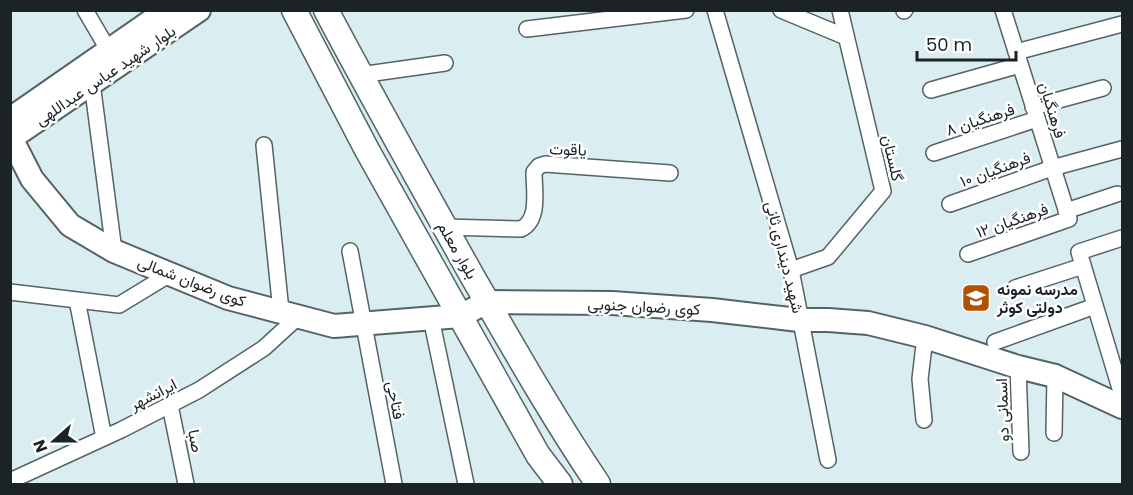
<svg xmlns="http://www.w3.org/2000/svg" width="1133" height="495" viewBox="0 0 1133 495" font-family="Poppins,Vazirmatn,sans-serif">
  <rect width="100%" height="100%" fill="#daedf1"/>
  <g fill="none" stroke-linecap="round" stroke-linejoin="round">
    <g stroke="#536467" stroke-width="18">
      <path id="street" d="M85,10l24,41
        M715,10l76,260 37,190
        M781,10l65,27
        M904,11l1,-1
        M527,29l159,-19
        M1016,52l106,-28
        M360,75l85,-12
        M92,83l22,168
        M931,90l89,-25
        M1033,107l70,-19
        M264,145l17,166
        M934,153l103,-34
        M950,204l102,-36 70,-19
        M1066,211l51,-17
        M445,227l76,2c19,-9 13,-38 13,-57l5,-6 6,-2 125,9
        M1122,238l-43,14 43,143
        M350,251l44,233
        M968,254l101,-35 -66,-209
        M791,270l37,-13 55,-66 -43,-181
        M1015,288l68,-22
        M10,292l109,13 51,-31
        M77,300l27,138
        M431,318l35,166
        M995,342l100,-36
        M1018,367l3,85
        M170,405l16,79
        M924,420l-4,-41 5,-42
        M1054,433l1,-57
        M10,481l111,-51 78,-40 65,-42 35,-32"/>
    </g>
    <g stroke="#536467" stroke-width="26">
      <path id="secondary" d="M10,119l157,-109
        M11,138l21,41 38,46 44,26 114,47 106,28 126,-10 27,-14 125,1 100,7 87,10h29l40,3 57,14 93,30 37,9 67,31
        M10,139l189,-129"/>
    </g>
    <g stroke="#536467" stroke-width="27">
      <path id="primary" d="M294,10l73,140 171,305 22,29
        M326,10c47,89 96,176 145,264 41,71 81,142 127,210"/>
    </g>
    <use href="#street" stroke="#fff" stroke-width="15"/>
    <use href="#secondary" stroke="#fff" stroke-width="22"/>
    <use href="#primary" stroke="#fff" stroke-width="24"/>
  </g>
  <defs>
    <g id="school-square" transform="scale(1.5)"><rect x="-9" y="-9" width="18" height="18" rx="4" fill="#b15203" stroke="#fff"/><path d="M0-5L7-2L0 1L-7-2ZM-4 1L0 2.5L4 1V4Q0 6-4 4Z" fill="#fff"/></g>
  </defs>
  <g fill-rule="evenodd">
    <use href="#school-square" x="976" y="298"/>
  </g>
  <g text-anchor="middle" stroke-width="5" stroke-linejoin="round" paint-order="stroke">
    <g font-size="16" fill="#1b2324" stroke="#fff">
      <text transform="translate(105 75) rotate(-34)" y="6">بلوار شهید عباس عبداللهی</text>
      <text transform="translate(1053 110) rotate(73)" y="6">فرهنگیان</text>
      <text transform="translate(980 119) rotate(-18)" y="6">فرهنگیان ۸</text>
      <text transform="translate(568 149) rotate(2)" y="6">یاقوت</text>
      <text transform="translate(893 158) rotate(77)" y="6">گلستان</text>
      <text transform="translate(995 169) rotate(-20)" y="6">فرهنگیان ۱۰</text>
      <text transform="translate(1012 220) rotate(-19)" y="6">فرهنگیان ۱۲</text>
      <text transform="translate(458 250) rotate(60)" y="6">بلوار معلم</text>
      <text transform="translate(785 257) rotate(76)" y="6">شهید دینداری ثانی</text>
      <text transform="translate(192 281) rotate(21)" y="6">کوی رضوان شمالی</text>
      <text transform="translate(644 306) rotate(3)" y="6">کوی رضوان جنوبی</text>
      <text transform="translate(153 394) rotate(-27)" y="6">ایرانشهر</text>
      <text transform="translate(396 400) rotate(79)" y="6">فتاحی</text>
      <text transform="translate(1002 410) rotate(-92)" y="6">اسمانی دو</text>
      <text transform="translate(196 441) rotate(79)" y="6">صبا</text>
    </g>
    <g font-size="16" font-weight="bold" fill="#1b2324" stroke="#fff" text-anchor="start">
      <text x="997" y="295">مدرسه نمونه<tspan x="997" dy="18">دولتی کوثر</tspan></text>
    </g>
  </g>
  <rect width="1133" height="495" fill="none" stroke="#1b2324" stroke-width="24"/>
  <g transform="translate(54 441) rotate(249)" stroke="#ffffff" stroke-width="4.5" paint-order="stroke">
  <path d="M0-4.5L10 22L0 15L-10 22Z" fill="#1b2324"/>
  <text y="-9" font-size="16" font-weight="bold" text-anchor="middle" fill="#1b2324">N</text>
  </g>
  <path d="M917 51v9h99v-9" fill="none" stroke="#1b2324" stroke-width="3"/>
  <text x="926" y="51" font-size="18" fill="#1b2324" stroke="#ffffff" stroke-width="4.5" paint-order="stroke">50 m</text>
</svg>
